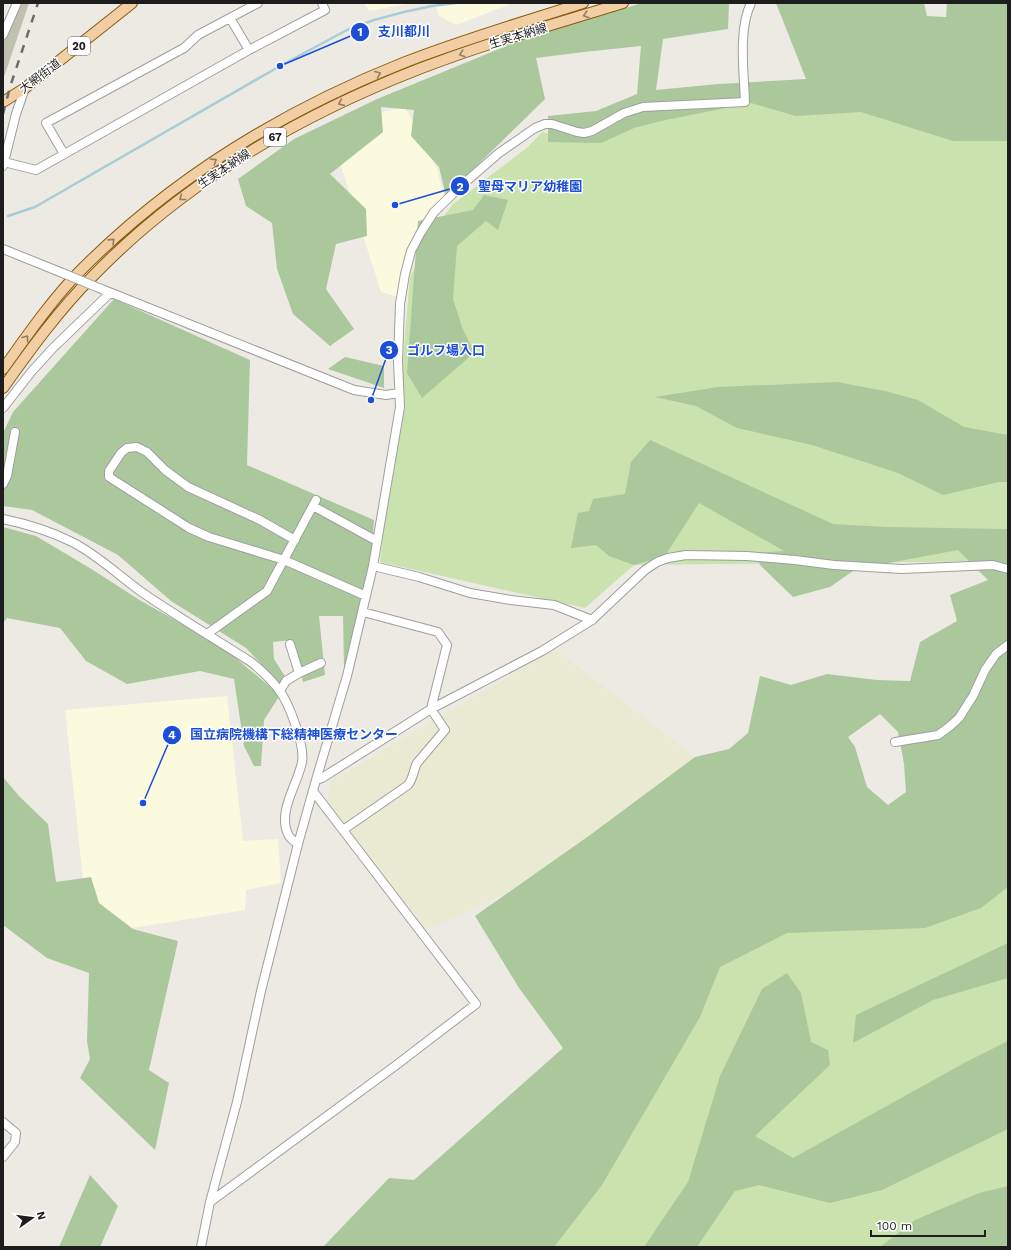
<svg xmlns="http://www.w3.org/2000/svg" width="1011" height="1250" viewBox="0 0 1011 1250" font-family="'Work Sans','Noto Sans JP',sans-serif">
  <rect width="100%" height="100%" fill="#edeae4"/>
  <path fill="#fbfade" d="M364,3h48l-43,8z
    M432,3h81l-57,22 -18,-10 -2,-9z
    M405,107l32,62 7,28 -15,17 -31,83 -17,-5 -46,-145 39,-33z
    M227,696l16,145 35,-2 3,44 -35,7 -1,20 -156,25 -24,-225z"/>
  <path fill="#c0c0b0" d="M19,3h10l-26,77v-37z"/>
  <path fill="#e9ead1" d="M555,649l140,108 -133,98 -61,41 -74,34 -101,-127 5,-22z"/>
  <path fill="#c9e2ae" d="M836,93l172,27v441l-374,4 -49,43 -205,-46 23,-203 7,-82 22,-44 21,-29 75,-57 14,-15 31,6 65,-24z
    M1008,661v586h-467l180,-300 171,-85z"/>
  <path fill="#abc89d" fill-rule="evenodd" d="M642,3h87l-1,26 -65,10 -7,51 62,-6 88,-5 -30,-76h148l3,13 19,1 1,-14h61v138h-55l-92,-29 -65,4 -45,-13 -90,18 -27,7 -33,15 -53,-1v-26l48,-5 41,-17 4,-48 -57,6 -48,6 9,41 -99,97 -7,-29 -28,-31 3,-26 -33,-3 2,25 -53,42 36,35 1,27 -31,8 -10,45 28,40 -24,17 -37,-32 -16,-45 -5,-46 -26,-17 -8,-27 56,-40 83,-40 149,-61z
    M484,195l24,5 -10,30 -12,-9 -29,25 -4,53 9,28 12,26 -52,45 -15,-25 11,-152 55,-11z
    M114,299l136,61 -3,105 127,55 -2,36 -21,107 -7,4 -1,-51h-24l6,59 -22,7 -11,-42 -19,2 1,17 12,19 -6,6 -34,-36 -75,-47 -53,-46 -86,-45 -29,-4v-73l10,-21z
    M345,357l39,9v22l-56,-19z
    M837,382l48,9 33,9 46,27 44,8v47h-9l-56,13 -45,-22 -86,-28 -75,-17 -41,-22 -41,-9 63,-10z
    M650,440l183,84 54,3 121,2v358l-27,21 -56,20 -138,5 -67,34 -20,50 -98,168 -48,62h-231l66,-69 25,2 149,-132 -44,-60 -44,-72 115,-81 105,-78 34,-8 19,-16 12,-57 31,9 36,-11 50,6 33,1 10,-39 37,-21 -7,-26 38,-15 -30,-30 -102,19 -26,18 -37,10 -32,-31 -8,-13 31,-2 -85,-48 -34,53 -31,9 -25,-9 -13,-11 -25,3 7,-35 11,-2 4,-12 32,-5 6,-32zM880,714l18,18 6,32 2,28 -18,13 -21,-18 -12,-40 -7,-10z
    M3,527l33,9 57,34 48,31 79,44 60,50 -16,25 -3,46h-7l-10,-20 -10,-67 -34,-8 -73,13 -41,-23 -26,-33 -53,-10 -4,5z
    M3,777l16,19 29,28 8,58 35,-5 8,26 34,26 45,12 -29,129 20,13 -14,67 -75,-72 10,-19 -3,-18 2,-68 -42,-15 -44,-33z
    M1008,943v35l-75,22 -80,43 3,-28z
    M787,973l14,20 10,49 17,8 2,15 -75,71 38,22 173,-96 42,-21v88l-126,61 -52,13 -71,-18 -24,6 -38,56h-53l44,-65 32,-106 42,-87z
    M90,1175l28,31 -18,41h-41z
    M1008,1186v61h-128l35,-27 64,-27z"/>
  <g fill="none" stroke-linecap="round" stroke-linejoin="round">
    <path stroke="#a8cdd6" stroke-width="2.5" d="M8,216l27,-9 245,-141 67,-36 27,-10 30,-8 28,-6 24,-3"/>
    <g stroke="#9e9e9e" stroke-width="10">
      <path id="minor" d="M230,18l19,32
        M3,35l14,-32
        M64,154l-18,-31 138,-75 14,-13 60,-32
        M4,162l32,8 213,-120 76,-40 -3,-7
        M3,166l13,-52 9,-26
        M3,249l62,25
        M99,288l255,102 32,5 13,-2
        M3,408l29,-37 21,-23 57,-55
        M3,484l4,-8 8,-44
        M313,506l64,35
        M3,519c24,5 47,12 69,23 26,13 47,34 71,51 35,24 72,46 108,69 10,8 20,17 28,28 10,13 26,55 23,72 -4,22 -26,51 -13,74 2,3 6,6 9,8
        M295,540l-35,-20 -72,-33 -23,-17 -18,-18 -10,-5 -10,1 -6,5 -12,18v6l80,51 20,9 75,23 82,36
        M373,566l46,11 51,16 41,7 43,5 38,15
        M207,634l60,-43 49,-91
        M290,644l9,29
        M280,691l6,-10 13,-8 22,-10
        M895,742l43,-7 11,-8 10,-9 14,-22 12,-26 11,-16 12,-9
        M316,780l6,-2 109,-69 111,-58 50,-31 53,-50 12,-8 11,-4 18,-3 61,1 48,4 39,5 68,4 91,-4 15,4
        M343,830l65,-45c6,-8 5,-14 9,-22l28,-33 -14,-21 16,-64 -9,-13 -75,-20
        M3,1122l13,11 -1,9 -12,15
        M210,1202l185,-136 81,-62 -163,-213
        M201,1247l9,-45 27,-100 24,-111 37,-147 18,-64 31,-104 26,-110 27,-159 -2,-46 2,-57 5,-30 6,-23 10,-19 13,-20 28,-27 37,-32 36,-25 10,-4h7l25,8 7,1 8,-2 32,-18 19,-6 102,-5c-1,-30 -7,-72 6,-99"/>
    </g>
    <g stroke="#865c0f" stroke-width="12">
      <path id="major" d="M3,102l22,-14 107,-85
        M3,369c24,-33 47,-67 76,-97 93,-94 201,-160 324,-209 59,-23 120,-41 180,-60
        M3,388c27,-38 56,-78 89,-111 91,-94 206,-161 327,-208 67,-26 136,-45 204,-66"/>
    </g>
    <use href="#minor" stroke="#fff" stroke-width="8"/>
    <use href="#major" stroke="#f2cea4" stroke-width="10"/>
    <path stroke="#6b6b6b" stroke-width="2.5" stroke-dasharray="8 8" stroke-linecap="butt" d="M3,114l7,-27 28,-84"/>
    <g stroke="#9e9e9e" stroke-width="10" stroke-linecap="butt">
      <path id="minor-bridge" d="M65,274l34,14"/>
    </g>
    <use href="#minor-bridge" stroke="#fff" stroke-width="8"/>
  </g>
  <defs><path id="oneway-chevron" d="M-2-3.5L2.5 0L-2 3.5" fill="none" stroke-width="1.6" stroke-linecap="round" stroke-linejoin="round"/></defs>
  <g stroke="#927e67">
    <use href="#oneway-chevron" transform="translate(586 15) rotate(163)"/>
    <use href="#oneway-chevron" transform="translate(462 54) rotate(161)"/>
    <use href="#oneway-chevron" transform="translate(378 74) rotate(-23)"/>
    <use href="#oneway-chevron" transform="translate(341 103) rotate(156)"/>
    <use href="#oneway-chevron" transform="translate(214 161) rotate(-33)"/>
    <use href="#oneway-chevron" transform="translate(182 198) rotate(142)"/>
    <use href="#oneway-chevron" transform="translate(112 241) rotate(-44)"/>
    <use href="#oneway-chevron" transform="translate(26 338) rotate(-54)"/>
  </g>
  <g text-anchor="middle" stroke-width="3" stroke-linejoin="round" paint-order="stroke">
    <g fill="#fff" stroke="#616161" stroke-width="1">
      <rect x="68" y="37" width="22" height="18" rx="3"/>
      <rect x="264" y="128" width="22" height="18" rx="3"/>
    </g>
    <g font-size="11" font-weight="bold" fill="#1d1d1d">
      <text x="79" y="50">20</text>
      <text x="275" y="141">67</text>
    </g>
    <g font-size="12" fill="#1d1d1d" stroke="#fff">
      <text transform="translate(518 36) rotate(-17)" y="4">生実本納線</text>
      <text transform="translate(40 76) rotate(-37)" y="4">大網街道</text>
      <text transform="translate(224 169) rotate(-34)" y="4">生実本納線</text>
    </g>
  </g>
  <path fill="none" stroke="#1d4ed8" stroke-width="1.5" d="M280 66L360 32M395 205L460 186M371 400L389 350M143 803L172 735"/>
  <g fill="#1d4ed8" stroke="#fff" stroke-width="1.5">
    <circle cx="280" cy="66" r="4"/>
    <circle cx="395" cy="205" r="4"/>
    <circle cx="371" cy="400" r="4"/>
    <circle cx="143" cy="803" r="4"/>
    <circle cx="360" cy="32" r="10"/>
    <circle cx="460" cy="186" r="10"/>
    <circle cx="389" cy="350" r="10"/>
    <circle cx="172" cy="735" r="10"/>
  </g>
  <g font-size="12" text-anchor="middle" font-weight="bold" fill="#fff">
    <text x="360" y="36">1</text>
    <text x="460" y="191">2</text>
    <text x="389" y="354">3</text>
    <text x="172" y="739">4</text>
  </g>
  <g font-size="13" text-anchor="middle" font-weight="bold" fill="#1d4ed8" stroke="#fff" stroke-width="3" stroke-linejoin="round" paint-order="stroke">
    <text x="404" y="36">支川都川</text>
    <text x="530" y="191">聖母マリア幼稚園</text>
    <text x="446" y="355">ゴルフ場入口</text>
    <text x="294" y="739">国立病院機構下総精神医療センター</text>
  </g>
  <rect width="1011" height="1250" fill="none" stroke="#1d1d1d" stroke-width="8"/>
  <g transform="translate(32 1218) rotate(76)" stroke="#ffffff" stroke-width="3" paint-order="stroke">
  <path d="M0-3L7 15L0 10L-7 15Z" fill="#1d1d1d"/>
  <text y="-6" font-size="11" font-weight="bold" text-anchor="middle" fill="#1d1d1d">N</text>
  </g>
  <path d="M871 1230v6h114v-6" fill="none" stroke="#1d1d1d" stroke-width="2"/>
  <text x="877" y="1230" font-size="12" fill="#1d1d1d" stroke="#ffffff" stroke-width="3" paint-order="stroke">100 m</text>
</svg>
